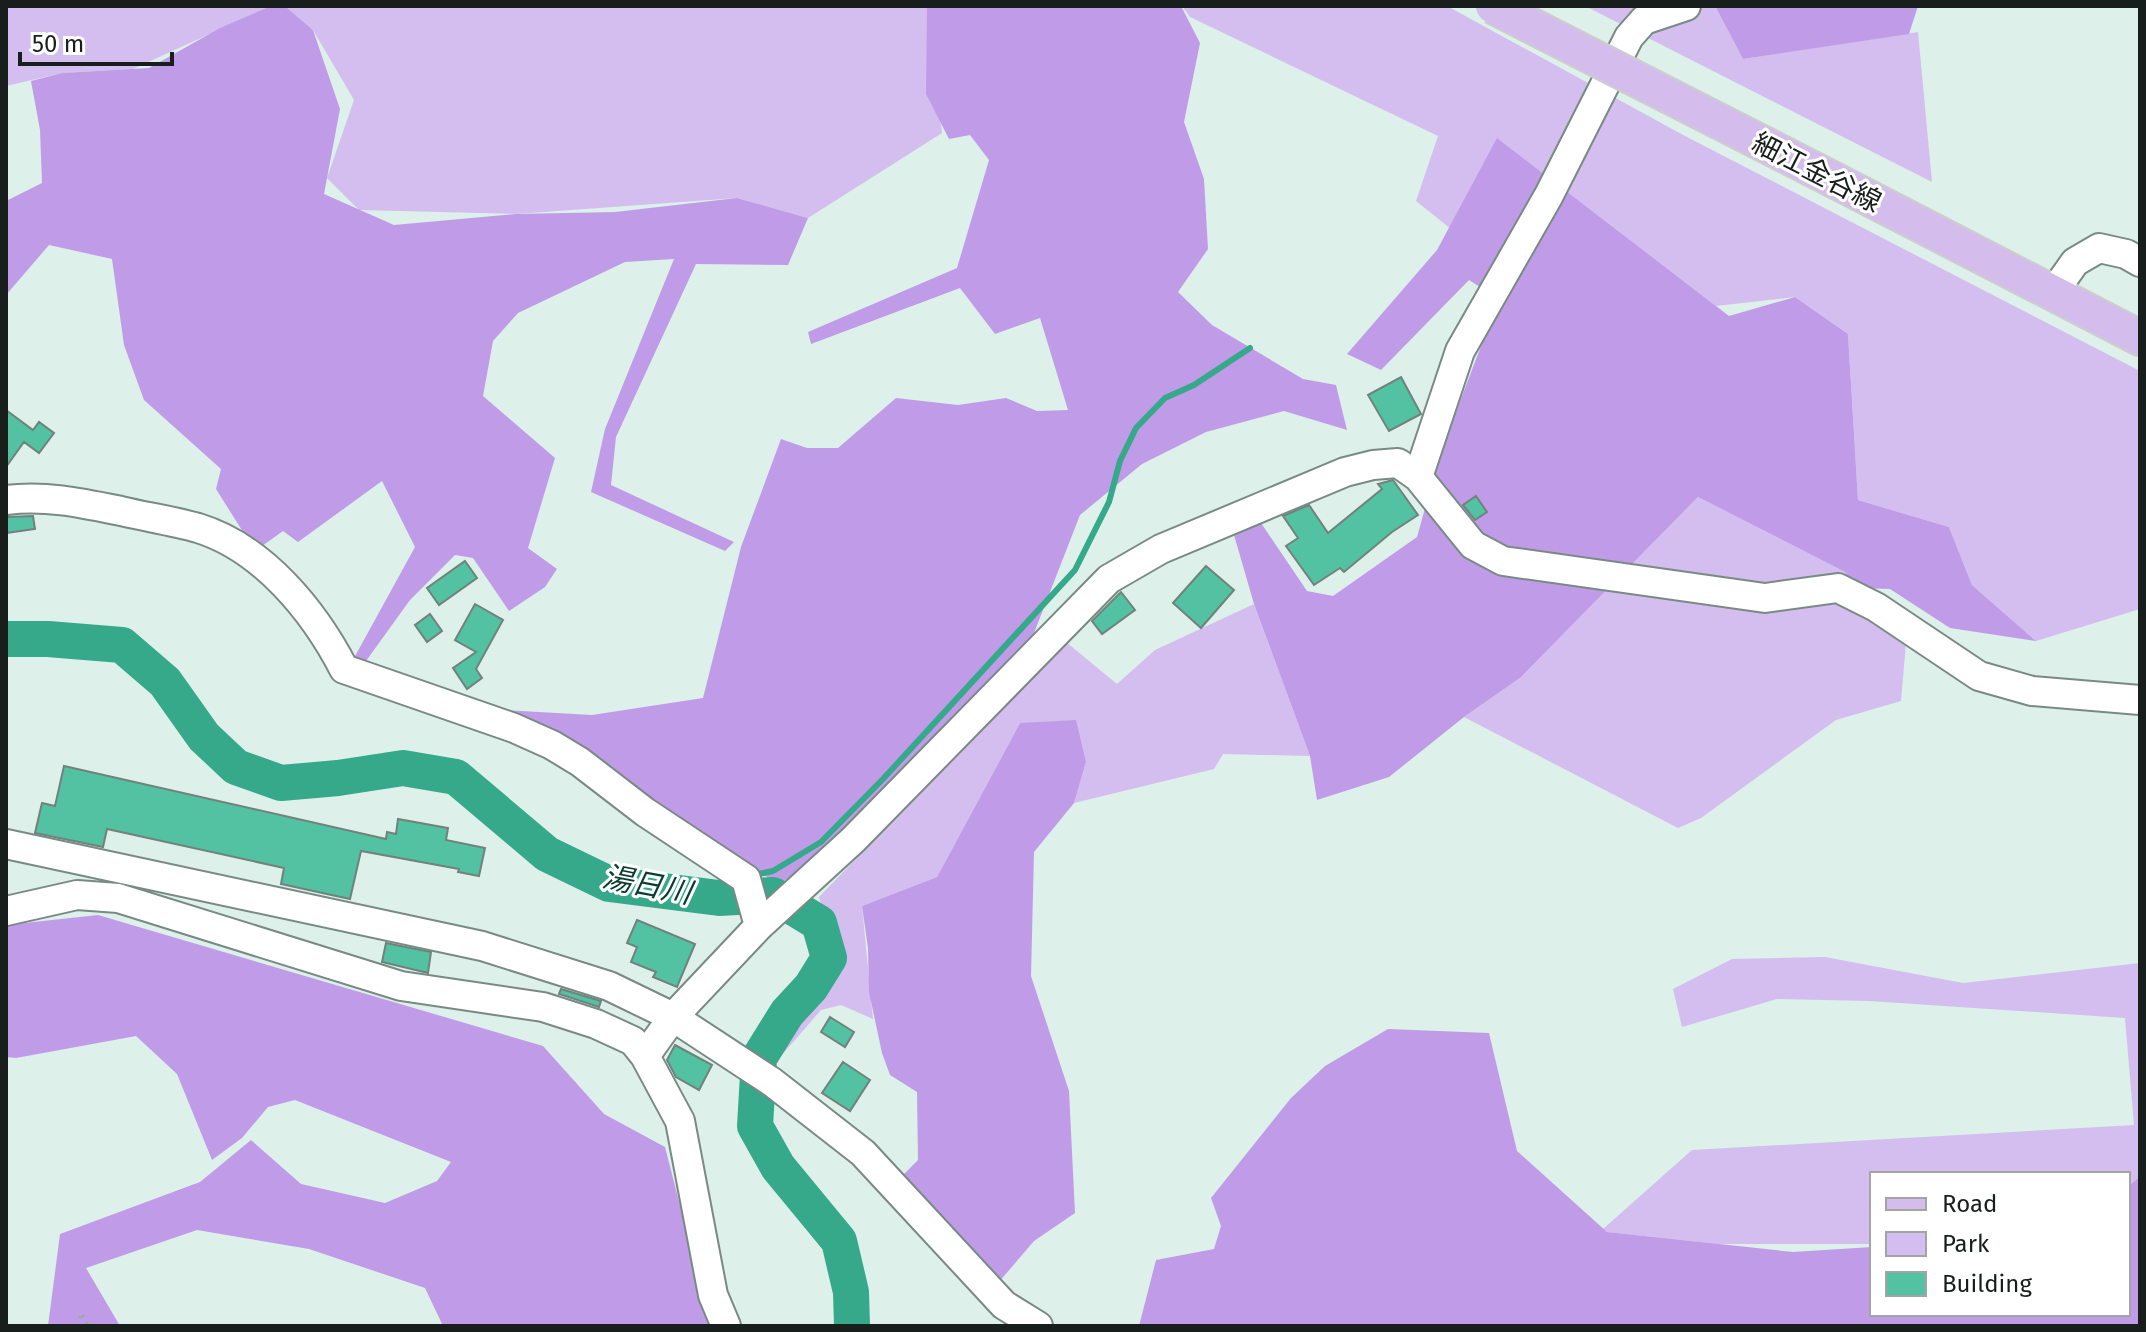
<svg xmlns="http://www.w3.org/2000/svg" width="2146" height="1332" viewBox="0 0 2146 1332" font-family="'Fira Sans','Noto Sans JP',sans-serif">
  <rect width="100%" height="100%" fill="#ddf0e9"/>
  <path fill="#d4beef" d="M6,6h265l-138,63 -71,4 -56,13z
    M285,6h642l15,127 -134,85 -71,-20 -221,16 -157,-4 -32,-32 27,-78 -41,-70z
    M1182,6h265l238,130 455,235v238l-104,32 -64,-56 -23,-58 -91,-27 -10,-166 -53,-37 -79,9 -218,-167 -47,90 -35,-28 22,-65 -248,-119z
    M1585,6h130l28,53 175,-27 14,150z
    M1698,497l147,75 61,71 -5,58 -65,19 -135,98 -23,10 -214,-111 56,-39z
    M1254,604l56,152 -87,-2 -9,15 -140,34 12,-41 -66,-39 -83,154 -75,29 11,113 -32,-14 -20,5 -41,47 1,-19 53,-83 -15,-58 247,-255 51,42 38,-34z
    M1825,957l138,26 177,-20v213l-12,11v-13h-256v70h-154l-111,-12 -4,-3 89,-79 442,-25 -9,-107 -256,-17 -92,-2 -95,28 -9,-38 59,-30z"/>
  <path fill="#c09ce8" d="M271,6h14l28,24 27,79 -16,85 70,31 122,-11 99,-2 122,-14 71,20 -20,47 -92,-1 -80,173 -5,48 123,57 -9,9 -134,-59 14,-63 69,-170 -49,3 -107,51 -25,28 -10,55 72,62 -27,90 29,21 -12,18 -36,24 -36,-53 -18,-3 -45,45 -44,61 -12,-3 61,-111 -33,-66 -84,61 -15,-11 -28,20 -39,-62 5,-20 -77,-69 -20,-55 -12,-86 -63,-14 -43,50v-94l36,-18 -2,-53 -9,-49 31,-8 87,-5 71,-40z
    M927,6h254l19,37 -16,79 20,57 4,70 -30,43 34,33 91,54 33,6 11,45 -63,-19 -78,21 -64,32 -62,51 -46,118 -170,196 -82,53 -63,-22 -217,-150 90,5 111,-17 38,-151 40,-108 26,9h31l58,-50 62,7 48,-7 31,13 31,-1 -28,-92 -45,16 -35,-46 -149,56 -3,-12 149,-64 32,-108 -19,-25 -21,4 -23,-45z
    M1715,6h203l-9,28 -166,25z
    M1497,138l232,178 66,-19 53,37 10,166 91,27 23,58 64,56 -86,-13 -60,-39 -32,-1 -13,-16 -147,-75 -178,181 -56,39 -75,60 -72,23 -7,-44 -56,-152 -20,-69 27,-12 46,68 26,5 84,-59 24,-86 58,-152 -30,-19 -88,90 -34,-16 90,-104z
    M1076,720l10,42 -12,41 -40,49 -3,124 38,115 6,122 -41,28 -36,42 -95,-108 15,-15 -1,-68 -27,-17 -8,-22 -13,-61 -1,-44 -6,-42 75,-29 83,-154z
    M98,915l445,131 61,68 61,33 28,109 28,70h-278l-18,-38 -116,-39 -112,-19 -111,38 34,58h-72l12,-92 140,-52 51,-42 50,44 84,19 52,-22 14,-19 -156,-62 -27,7 -26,31 -30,22 -35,-86 -41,-38 -120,22 -10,-1v-132z
    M1388,1029l101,4 28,118 90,81 186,20 79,-5v67h256v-127l12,-11v150h-1001l17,-66 58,-11 7,-23 -10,-28 80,-100 34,-32z"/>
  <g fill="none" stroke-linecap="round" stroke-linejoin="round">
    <path stroke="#35a98a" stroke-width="6" d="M754,875l19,-4 48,-29 62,-63 192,-209 34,-68 11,-41 16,-33 29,-30 29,-13 56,-37
      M719,898l2,-17 10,-2"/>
    <path stroke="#35a98a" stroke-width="36" d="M6,639h42l74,6 43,37 39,55 32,30 45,16 57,-5 65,-10 53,9 91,77 62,30 110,14 54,-3 46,28 10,35 -18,29 -24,26 -28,45 -4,68 23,41 61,74 12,51 1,34"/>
  </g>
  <path fill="#52c2a2" stroke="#71827c" stroke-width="2" d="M1401,377l20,37 -32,17 -21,-36z
    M6,410l27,20 6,-8 15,11 -15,20 -15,-11 -18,25z
    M1393,480l25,35 -26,17 -48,40 -4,-4 -26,17 -28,-39 12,-8 -15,-22 26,-11 19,28 54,-44 -4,-5z
    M1476,496l11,16 -12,8 -12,-15z
    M33,516l2,13 -29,4v-16z
    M465,561l12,17 -38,27 -12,-17z
    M1206,566l28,24 -33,38 -28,-25z
    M1121,592l14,18 -33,24 -10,-13z
    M475,604l28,16 -27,49 6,9 -15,11 -14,-21 23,-16 -21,-12z
    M430,614l12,17 -15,11 -12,-17z
    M64,766l322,73 1,-7 9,2 2,-15 50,9 -2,12 39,8 -6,28 -21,-4 1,-3 -98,-18 -11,48 -69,-15 3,-16 -177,-39 -4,18 -68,-14 7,-30 13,3z
    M637,920l58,24 -18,43 -24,-10 3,-5 -25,-10 6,-15 -10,-4z
    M386,943l45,9 -3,21 -46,-11z
    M561,989l40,12 -2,6 -40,-13z
    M830,1017l24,15 -9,15 -24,-15z
    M675,1045l37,20 -13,25 -23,-13 -9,-17z
    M843,1062l27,18 -20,31 -28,-18z"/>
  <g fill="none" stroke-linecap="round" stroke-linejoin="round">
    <g stroke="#798a84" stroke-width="32">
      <path id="minor" d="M2053,293l22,-31 24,-14 27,6 14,8
        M1418,477l42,-126 89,-156 80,-158 15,-17 42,-14
        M6,500c40,-5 76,3 115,11 25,6 52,10 77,17 65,20 116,83 146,141l170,59 38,17 28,17 65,50 101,67 13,47
        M6,844l476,102 127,40 64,31 99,65 91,71 141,152 34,21
        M6,911l71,-16 41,3 283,88 142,21 53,17 37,17 12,15 35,65 33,174 13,31
        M645,1056l28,-39 86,-91 94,-86 256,-261 52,-30 184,-77 28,-7 25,-2 20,14 55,68 30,16 262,37 73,-10 38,19 103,69 53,15 108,9"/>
    </g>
    <g stroke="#cccecd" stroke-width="38">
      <path id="major" d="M1834,180l306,158"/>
    </g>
    <path stroke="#9baaa4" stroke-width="4" stroke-dasharray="2 6" stroke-linecap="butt" d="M79,1326l2,-13 7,13"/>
    <use href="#minor" stroke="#fff" stroke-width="28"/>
    <use href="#major" stroke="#d4bdec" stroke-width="34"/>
    <g stroke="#cccecd" stroke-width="38" stroke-linecap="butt">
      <path id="major-bridge" d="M1493,6l341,174"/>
    </g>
    <use href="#major-bridge" stroke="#d4bdec" stroke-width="34"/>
  </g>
  <g text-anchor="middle" stroke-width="6" stroke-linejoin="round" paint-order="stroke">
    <g font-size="28" fill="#171e1b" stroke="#fff">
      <text transform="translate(1817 172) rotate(27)" y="10">細江金谷線</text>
    </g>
    <g font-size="30" font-style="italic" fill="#093c2f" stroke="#fff">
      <text transform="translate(647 885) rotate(11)" y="10">湯日川</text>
    </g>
  </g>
  <rect width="2146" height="1332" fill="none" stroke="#171e1b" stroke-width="16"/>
  <rect x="1870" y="1172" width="260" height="144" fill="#ffffff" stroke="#a2a5a4" stroke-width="2"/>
  <rect x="1886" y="1198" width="40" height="12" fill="#d4bdec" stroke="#a2a5a4" stroke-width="2"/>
  <text x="1942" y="1212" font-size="24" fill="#171e1b">Road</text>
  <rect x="1886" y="1232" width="40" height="24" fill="#d4beef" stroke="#a2a5a4" stroke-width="2"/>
  <text x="1942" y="1252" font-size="24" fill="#171e1b">Park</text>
  <rect x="1886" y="1272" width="40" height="24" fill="#52c2a2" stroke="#a2a5a4" stroke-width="2"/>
  <text x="1942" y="1292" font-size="24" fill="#171e1b">Building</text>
  <path d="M20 52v12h152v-12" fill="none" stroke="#171e1b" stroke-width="4"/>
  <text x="32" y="52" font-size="24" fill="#171e1b" stroke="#ffffff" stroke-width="6" paint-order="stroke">50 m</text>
</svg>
